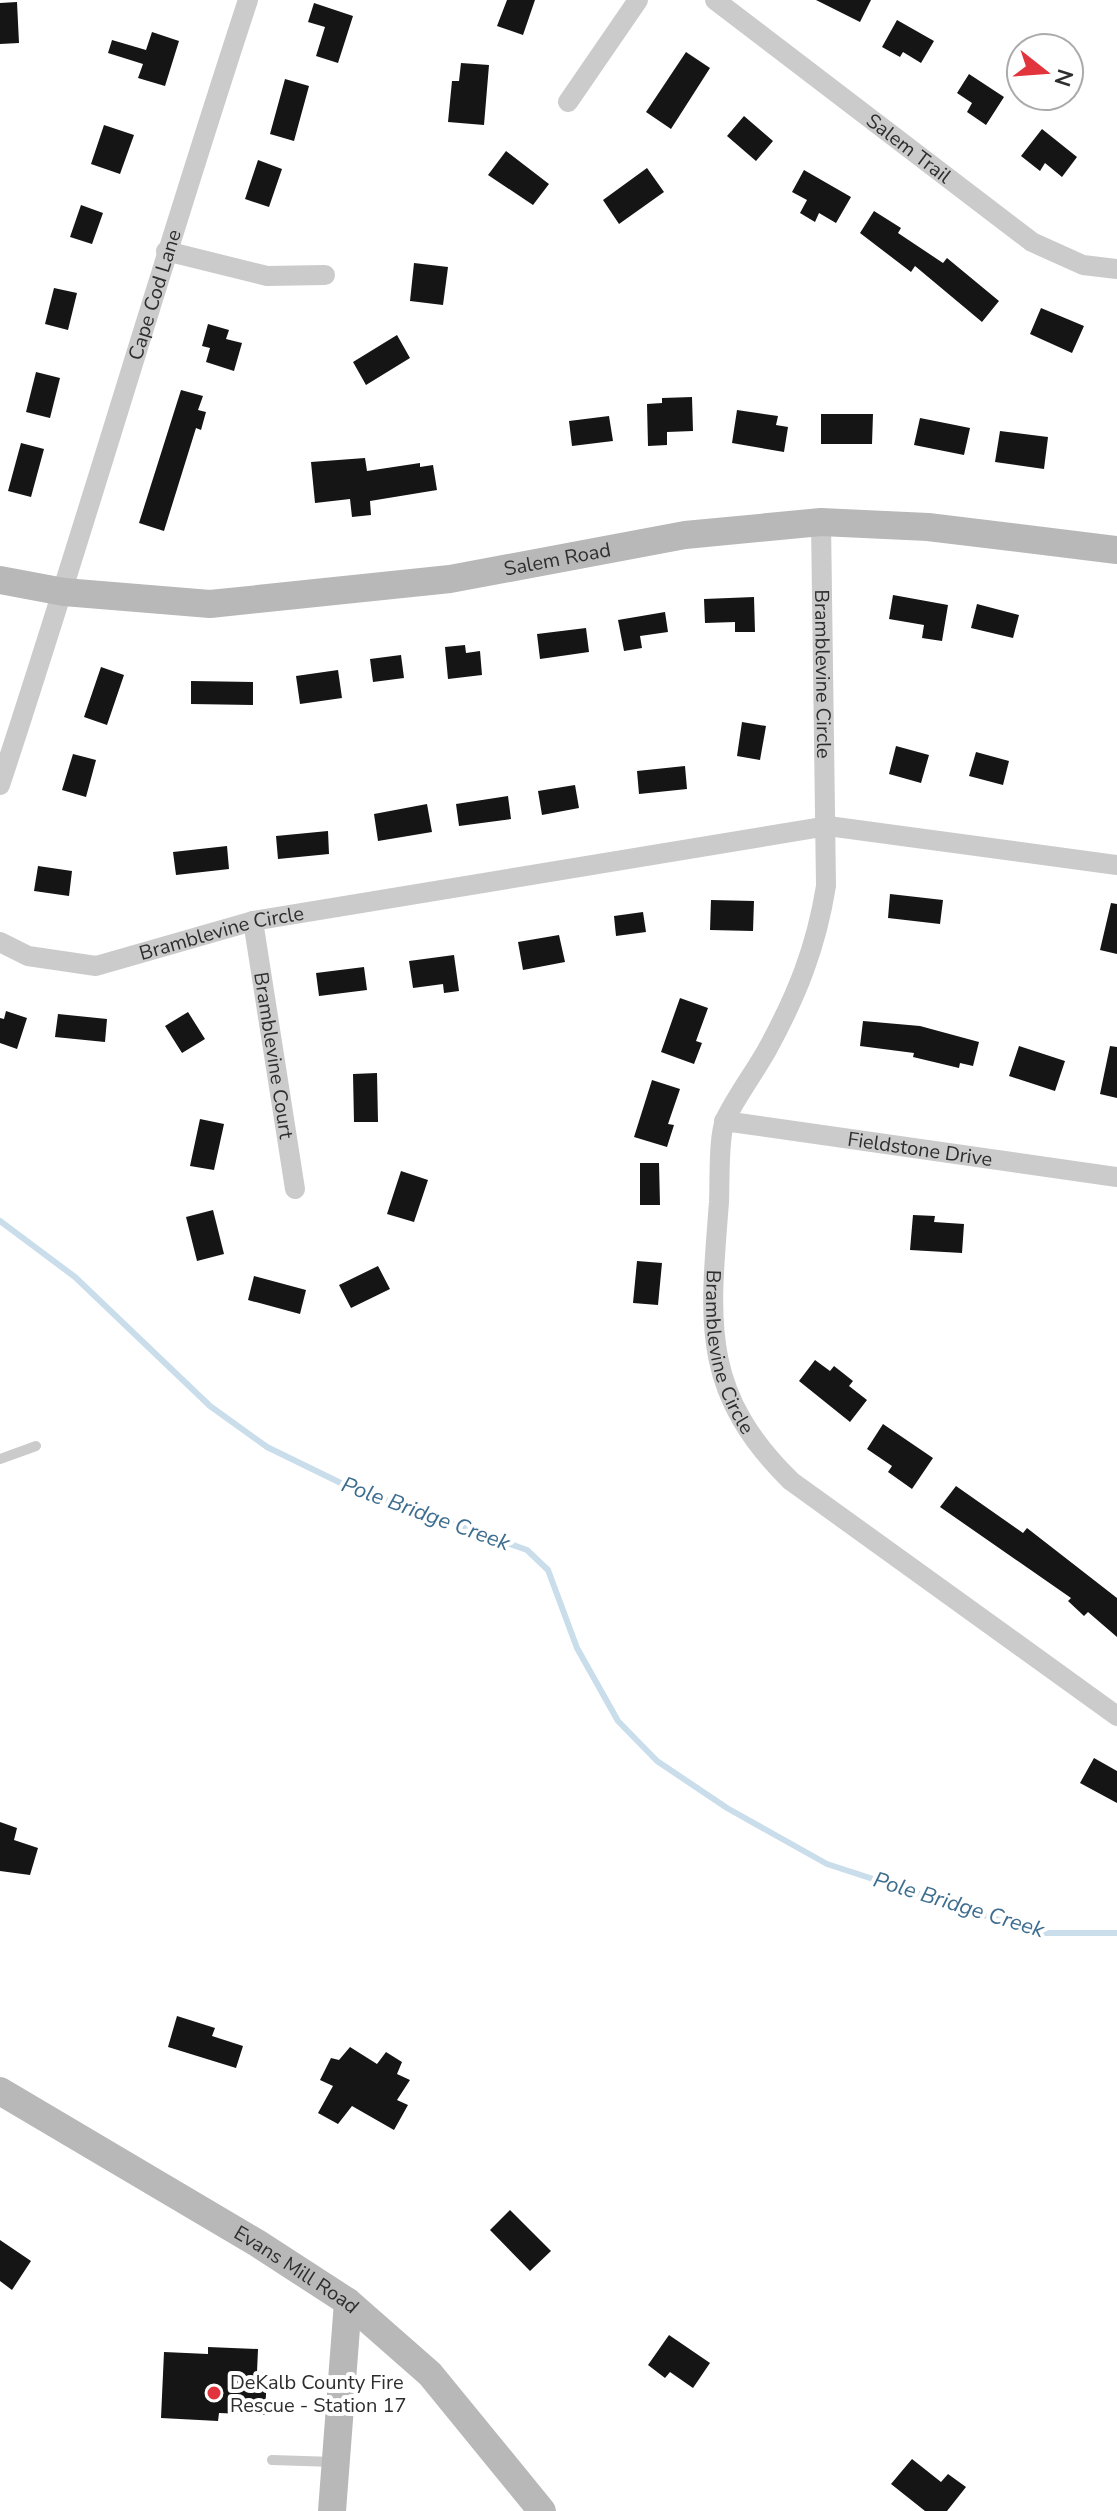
<svg xmlns="http://www.w3.org/2000/svg" width="1117" height="2511" viewBox="0 0 1117 2511" font-family="'Nunito Sans',sans-serif">
  <rect width="100%" height="100%" fill="#fff"/>
  <g fill="none" stroke-linecap="round" stroke-linejoin="round">
    <path stroke="#c9ddeb" stroke-width="6" d="M0,1221l75,56 135,129 57,41 82,40 178,63 21,20 29,78 41,73 39,40 70,47 100,56 212,69h78"/>
  </g>
  <path fill="#151515" d="M507,0h28l-12,35 -26,-9z
    M816,0h55l-11,22z
    M17,2l2,41 -19,1v-41z
    M314,3l39,13 -15,47 -22,-7 9,-29 -17,-5z
    M897,20l37,21 -13,22 -18,-11 -3,5 -18,-10z
    M152,32l27,9 -14,45 -27,-8 5,-14 -35,-11 4,-13 34,10z
    M686,52l24,16 -39,61 -25,-17z
    M461,63l28,2 -5,60 -36,-3 4,-41h7z
    M969,74l35,23 -18,28 -19,-13 5,-9 -15,-10z
    M285,79l24,7 -15,55 -24,-7z
    M744,116l29,25 -17,20 -29,-25z
    M104,125l30,10 -14,39 -29,-10z
    M1042,129l35,28 -15,20 -17,-14 -5,8 -19,-15z
    M506,151l43,33 -16,21 -45,-30z
    M258,160l24,9 -13,38 -24,-8z
    M647,168l17,24 -45,32 -16,-24z
    M804,170l47,27 -15,26 -17,-10 -4,9 -15,-9 7,-13 -15,-8z
    M81,205l22,8 -11,31 -22,-7z
    M874,211l27,17 -3,5 45,30 4,-5 52,43 -17,21 -67,-56 -4,6 -51,-39z
    M414,263l34,4 -5,38 -33,-4z
    M54,288l23,5 -9,37 -23,-6z
    M1041,308l43,18 -12,27 -42,-19z
    M208,324l21,6 -3,9 16,4 -8,28 -28,-9 4,-14 -8,-2z
    M397,335l13,23 -44,27 -13,-23z
    M36,372l24,6 -10,40 -24,-6z
    M181,390l22,6 -5,14 8,2 -5,18 -5,-2 -32,103 -25,-8z
    M692,397l1,34 -26,1v13l-19,1 -1,-42 15,-1v-5z
    M737,410l41,6 -2,9 12,2 -4,25 -52,-9z
    M821,414h52l-1,30h-51z
    M609,416l4,25 -41,5 -3,-25z
    M920,418l50,10 -6,27 -50,-10z
    M1000,431l48,6 -4,32 -49,-7z
    M21,443l23,6 -13,48 -23,-6z
    M365,458l2,13 53,-8v4l13,-2 4,25 -67,11 1,14 -19,2 -2,-18 -35,4 -4,-41z
    M893,595l55,10 -6,36 -20,-3 2,-13 -35,-6z
    M754,597l1,35h-20v-10l-30,1 -1,-24z
    M977,604l42,11 -6,23 -42,-10z
    M665,612l3,20 -28,4 2,12 -18,3 -6,-31z
    M586,628l3,24 -49,7 -3,-25z
    M465,645l1,8 14,-2 2,24 -34,4 -3,-32z
    M401,655l3,23 -31,4 -3,-23z
    M101,667l23,8 -17,50 -23,-8z
    M338,670l4,28 -42,6 -4,-28z
    M191,681l62,1v23l-62,-1z
    M742,722l24,4 -6,34 -23,-4z
    M896,746l33,9 -8,28 -32,-9z
    M976,752l33,9 -6,24 -34,-9z
    M73,754l23,6 -10,37 -24,-7z
    M685,766l2,23 -48,5 -2,-23z
    M575,785l4,23 -37,7 -4,-24z
    M508,796l3,23 -52,7 -3,-22z
    M427,804l5,28 -54,9 -4,-27z
    M328,831l1,23 -51,5 -2,-23z
    M227,846l2,23 -53,6 -3,-23z
    M38,866l34,5 -3,25 -35,-5z
    M890,894l53,6 -3,24 -52,-6z
    M711,900l43,1 -1,30 -43,-1z
    M1111,903l6,1v50l-17,-4z
    M643,912l3,20 -30,4 -2,-20z
    M559,935l6,27 -42,8 -5,-28z
    M454,955l5,36 -15,2 -1,-9 -30,4 -4,-27z
    M364,967l3,23 -48,6 -3,-23z
    M680,998l28,10 -12,33 6,2 -8,21 -33,-12z
    M6,1011l21,7 -10,31 -17,-6v-25l4,1z
    M188,1012l17,27 -23,14 -17,-27z
    M58,1014l49,5 -2,23 -50,-5z
    M863,1021l57,5 59,16 -6,24 -13,-3 -1,5 -46,-11 1,-4 -54,-7z
    M1019,1046l46,15 -10,30 -46,-15z
    M1110,1046l7,1v51l-17,-4z
    M377,1073l1,49h-24l-1,-48z
    M652,1080l28,9 -12,35 6,1 -7,22 -33,-10z
    M200,1119l24,5 -10,46 -24,-4z
    M640,1163h19l1,42h-20z
    M401,1171l27,9 -14,42 -27,-8z
    M213,1210l11,44 -27,7 -11,-44z
    M913,1215l22,1 -1,6 30,2 -2,29 -52,-3z
    M637,1261l25,2 -4,42 -25,-2z
    M378,1266l12,23 -39,19 -12,-23z
    M254,1276l52,14 -6,24 -52,-14z
    M815,1360l15,11 4,-5 19,15 -4,5 18,14 -17,22 -51,-41z
    M883,1424l50,34 -21,31 -24,-17 4,-6 -25,-17z
    M956,1486l67,47 4,-5 90,70v39l-29,-25 -4,4 -16,-15 3,-3 -131,-91z
    M1094,1758l23,13v32l-37,-20z
    M0,1822l17,6 -3,12 24,8 -8,27 -30,-4z
    M177,2016l38,12 -3,8 31,10 -7,22 -68,-21z
    M350,2047l27,17 9,-12 16,10 -5,12 13,6 -13,20 11,5 -14,25 -42,-24 -14,18 -20,-11 15,-27 -13,-6 11,-22 8,2z
    M510,2210l41,41 -21,20 -40,-41z
    M0,2240l31,21 -19,29 -12,-9z
    M669,2335l41,28 -17,25 -23,-16 -5,6 -17,-13z
    M208,2347l50,2 -1,23 10,1 -2,42 -46,-2 -1,8 -57,-3 3,-66 44,2z
    M912,2459l29,23 7,-8 18,13 -19,24h-22l-34,-27z"/>
  <g fill="none" stroke-linecap="round" stroke-linejoin="round">
    <path stroke="#cbcbcb" stroke-width="10" d="M0,1459l36,-13
      M272,2460l62,2"/>
    <g stroke="#cbcbcb" stroke-width="20">
      <path id="s1" d="M715,0l317,242 51,23 34,4"/>
      <path d="M568,102l70,-102"/>
      <path d="M166,251l101,25 58,-1"/>
      <path id="s2" d="M821,522l5,364c-10,62 -29,109 -59,164 -13,23 -29,44 -41,68 -8,17 -6,62 -7,84 -9,118 -20,189 72,279l326,235"/>
      <path id="s3" d="M0,785c86,-260 162,-524 248,-785"/>
      <path id="s4" d="M253,921l42,268"/>
      <path id="s5" d="M0,942l28,14 68,10 157,-45 575,-95 289,39"/>
      <path id="s6" d="M724,1121l393,56"/>
    </g>
    <g stroke="#b8b8b8" stroke-width="28">
      <path id="s7" d="M0,580l64,12 146,12 240,-25 235,-44 136,-13 107,5 189,23"/>
      <path id="s8" d="M0,2091l257,152 91,59 82,72 112,137"/>
      <path d="M332,2511l16,-209"/>
    </g>
  </g>
  <circle fill="#e2343d" stroke="#fff" stroke-width="3" cx="214" cy="2393" r="8"/>
  <g text-anchor="middle" stroke-width="8" stroke-linejoin="round" paint-order="stroke">
    <g font-size="20" fill="#2e2e2e" stroke="#fff">
      <text dy="7" stroke="none"><textPath href="#s1" startOffset="244">Salem Trail</textPath></text>
      <text dy="7" stroke="none"><textPath href="#s3" startOffset="514">Cape Cod Lane</textPath></text>
      <text dy="7" stroke="none"><textPath href="#s7" startOffset="562">Salem Road</textPath></text>
      <text dy="7" stroke="none"><textPath href="#s2" startOffset="152">Bramblevine Circle</textPath></text>
      <text dy="7" stroke="none"><textPath href="#s5" startOffset="230">Bramblevine Circle</textPath></text>
      <text dy="7" stroke="none"><textPath href="#s4" startOffset="136">Bramblevine Court</textPath></text>
      <text dy="7" stroke="none"><textPath href="#s6" startOffset="198">Fieldstone Drive</textPath></text>
      <text dy="7" stroke="none"><textPath href="#s2" startOffset="856">Bramblevine Circle</textPath></text>
      <text dy="7" stroke="none"><textPath href="#s8" startOffset="346">Evans Mill Road</textPath></text>
    </g>
    <g font-size="20" fill="#2e2e2e" stroke="#fff" text-anchor="start">
      <text x="230" y="2389">DeKalb County Fire<tspan x="230" dy="23">Rescue - Station 17</tspan></text>
    </g>
    <g font-size="22" font-style="italic" fill="#3e6e8f" stroke="#fff">
      <text transform="translate(426 1513) rotate(20)" y="8">Pole Bridge Creek</text>
      <text transform="translate(959 1904) rotate(17)" y="8">Pole Bridge Creek</text>
    </g>
  </g>
  <g transform="translate(1045 72) rotate(107)"><circle r="38" fill="#ffffff" stroke="#ababab" stroke-width="2"/>
  <path d="M0-6L14 30L0 20L-14 30Z" fill="#e2343d"/>
  <text y="-12" font-size="22" font-weight="bold" text-anchor="middle" fill="#2e2e2e">N</text>
  </g>
</svg>
